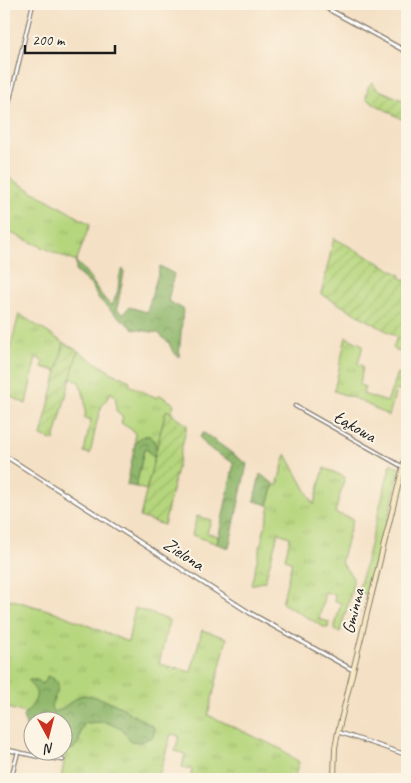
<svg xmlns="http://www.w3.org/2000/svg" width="411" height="783" viewBox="0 0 411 783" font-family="Caveat,sans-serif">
  <defs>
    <pattern id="grass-tufts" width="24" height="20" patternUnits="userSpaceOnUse" patternTransform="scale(1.25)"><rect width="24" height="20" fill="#b6d67d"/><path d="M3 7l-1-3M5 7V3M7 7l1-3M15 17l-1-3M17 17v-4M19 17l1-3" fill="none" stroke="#9cb76b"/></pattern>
    <pattern id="forest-crowns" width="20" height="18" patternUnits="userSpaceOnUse" patternTransform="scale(1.25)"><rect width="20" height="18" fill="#90b76c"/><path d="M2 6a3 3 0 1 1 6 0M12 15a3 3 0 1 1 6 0" fill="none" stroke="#759458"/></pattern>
    <pattern id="garden-furrows" width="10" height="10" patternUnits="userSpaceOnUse" patternTransform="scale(1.25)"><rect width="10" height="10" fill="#b6d67d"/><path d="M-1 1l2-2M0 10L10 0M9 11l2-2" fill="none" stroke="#9cb76b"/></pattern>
  </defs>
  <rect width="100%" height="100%" fill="#fcf5e5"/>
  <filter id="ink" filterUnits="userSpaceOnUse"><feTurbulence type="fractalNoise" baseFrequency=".02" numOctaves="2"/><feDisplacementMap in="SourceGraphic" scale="10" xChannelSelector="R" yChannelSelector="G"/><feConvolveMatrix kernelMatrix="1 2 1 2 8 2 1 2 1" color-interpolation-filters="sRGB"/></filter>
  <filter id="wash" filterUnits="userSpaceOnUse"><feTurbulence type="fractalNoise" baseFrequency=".0096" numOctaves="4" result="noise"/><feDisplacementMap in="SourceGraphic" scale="20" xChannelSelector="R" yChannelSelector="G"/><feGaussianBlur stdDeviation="1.12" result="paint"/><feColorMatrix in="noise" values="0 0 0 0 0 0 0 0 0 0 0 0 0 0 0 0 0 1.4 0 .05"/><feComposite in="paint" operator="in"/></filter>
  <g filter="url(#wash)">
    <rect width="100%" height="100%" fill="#f4e0c4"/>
    <path fill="url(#grass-tufts)" stroke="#69794c" d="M4,175l86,49 -14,38 -72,-32z
      M19,314l45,29 -7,28 -15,-4 1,-5 -7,-5 -10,47 -22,-11v-20z
      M346,337l17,8 -5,19 5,2 -3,19 5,2 -2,7 24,8 11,-29 9,5v14l-11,-2 -7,26 -30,-16 -25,-9z
      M78,351l34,22 18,8 -1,4 28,13 3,-3 14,9 -3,9 -4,-3 -2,4 -8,34c-1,-2 -2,-6 -3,-8 -6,-8 -15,-3 -19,4v-10l-3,-4 -11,-7 2,-6c-9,-5 -7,-9 -7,-18l-5,-7c-3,6 -6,9 -9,14 -6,14 -8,33 -12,48l-6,-2 7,-33h-6c1,-15 0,-23 -6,-37l-9,-4z
      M147,449l4,6 4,2 -9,33 -10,-3 8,-37z
      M286,454l28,51 10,-37 21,9 -10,36 18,6 -12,43 12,16 -1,12 -12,42 -6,-2 7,-27 -7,-2 1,-6 -10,-3 -6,27 10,3 -1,6 -6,-2 -40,-23 10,-41 -7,-3 5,-22 -12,-4 -13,48 -14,4 19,-79 -2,-1 6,-21 3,2z
      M391,463l9,6 -30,126 -12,-3z
      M197,516l14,4 -4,13 11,3 -1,8 -25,-9z
      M9,599l46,13 73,30 7,-34 34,12 -10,44 32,8 11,-42 25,8 -19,77 73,34 18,13 -5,17h-104l2,-10 -10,-2 3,-13 -10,-3 4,-15 -8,-2 -13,45h-97l9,-53 -8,-6h-11l-47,-13v-84z"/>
    <path fill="url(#forest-crowns)" stroke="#566a44" d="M76,262c15,12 21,32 36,44 2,-5 4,-11 6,-16 1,-8 0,-14 5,-21l1,4 -7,35 2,3 4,3 6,-7 18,5 13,-46 14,8 -6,27 15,8 -4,48 -6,-5 -4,-9 -11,-10 -24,-4 -23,-18 -12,-12 -8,-14 -15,-13z
      M204,433l43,31 -18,84 -12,-4 17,-81c-11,-7 -28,-13 -34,-26l2,-3z
      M150,436c7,6 7,13 5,21l-4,-2 -4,-6 -3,1 -8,37 -9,-2 8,-41c4,-7 7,-8 15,-8z
      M260,474l14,10 -6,21 -14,-4z
      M47,676c20,5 8,18 4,30l2,6c10,-1 18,-12 27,-16 8,-3 27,4 35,8 7,3 13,8 20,12 8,5 12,6 20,12l-2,9 -13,5 -10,-1 -7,-11 -17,-8 -21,1 -4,7 -2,12 -7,8 -9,-2 -1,-28h-30v13l-5,-4 -4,-13c5,-6 17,-17 12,-26 -2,-4 -5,-4 -6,-10h8l5,4 4,-4z"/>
    <path fill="url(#garden-furrows)" stroke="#69794c" d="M372,82l5,7 30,13v20l-41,-23 2,-12z
      M334,238l67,37 -1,2 7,4v79l-6,-3 1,-4 -9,-5 4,-11 -76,-43z
      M64,343l14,8 -24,90 -13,-5z
      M167,410l20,15 -23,100 -24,-8 25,-103z"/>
  </g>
  <g filter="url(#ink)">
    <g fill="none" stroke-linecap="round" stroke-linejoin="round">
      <g stroke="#887e70" stroke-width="5">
        <path id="minor" d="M4,124l29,-120
          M295,406l108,61
          M402,469l5,3
          M338,732l69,23
          M4,749l31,7 28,4
          M11,779l7,-27"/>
      </g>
      <g stroke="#887e70" stroke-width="5.5">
        <path id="tertiary" d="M319,4l88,48
          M4,455l246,158 103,57
          M334,775l14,4"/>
      </g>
      <g stroke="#887e70" stroke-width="6">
        <path id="secondary" d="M334,779l1,-31 3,-16 69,-282"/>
      </g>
      <use href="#minor" stroke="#fff" stroke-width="2.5"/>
      <use href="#tertiary" stroke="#fff" stroke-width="3"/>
      <use href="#secondary" stroke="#f7e8c3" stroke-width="4"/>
    </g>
  </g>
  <g text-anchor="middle" stroke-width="4" stroke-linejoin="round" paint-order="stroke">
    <g font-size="18" fill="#1c1c1c" stroke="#fcf5e5">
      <text transform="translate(355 426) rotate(30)" y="6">Łąkowa</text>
      <text transform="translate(184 554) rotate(33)" y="6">Zielona</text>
      <text transform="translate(353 611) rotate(-76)" y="6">Gminna</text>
    </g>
  </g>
  <rect width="411" height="783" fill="none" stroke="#fcf5e5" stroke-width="20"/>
  <g transform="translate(48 736) rotate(173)"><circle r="24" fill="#fcf5e5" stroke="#a29e95"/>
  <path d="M0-4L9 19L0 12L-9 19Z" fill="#c8321e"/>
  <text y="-8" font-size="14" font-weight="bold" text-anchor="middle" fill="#1c1c1c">N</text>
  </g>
  <path d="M25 45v8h90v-8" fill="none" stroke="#1c1c1c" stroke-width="2.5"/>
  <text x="32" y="45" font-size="15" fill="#1c1c1c" stroke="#fcf5e5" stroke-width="4" paint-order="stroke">200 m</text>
</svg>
